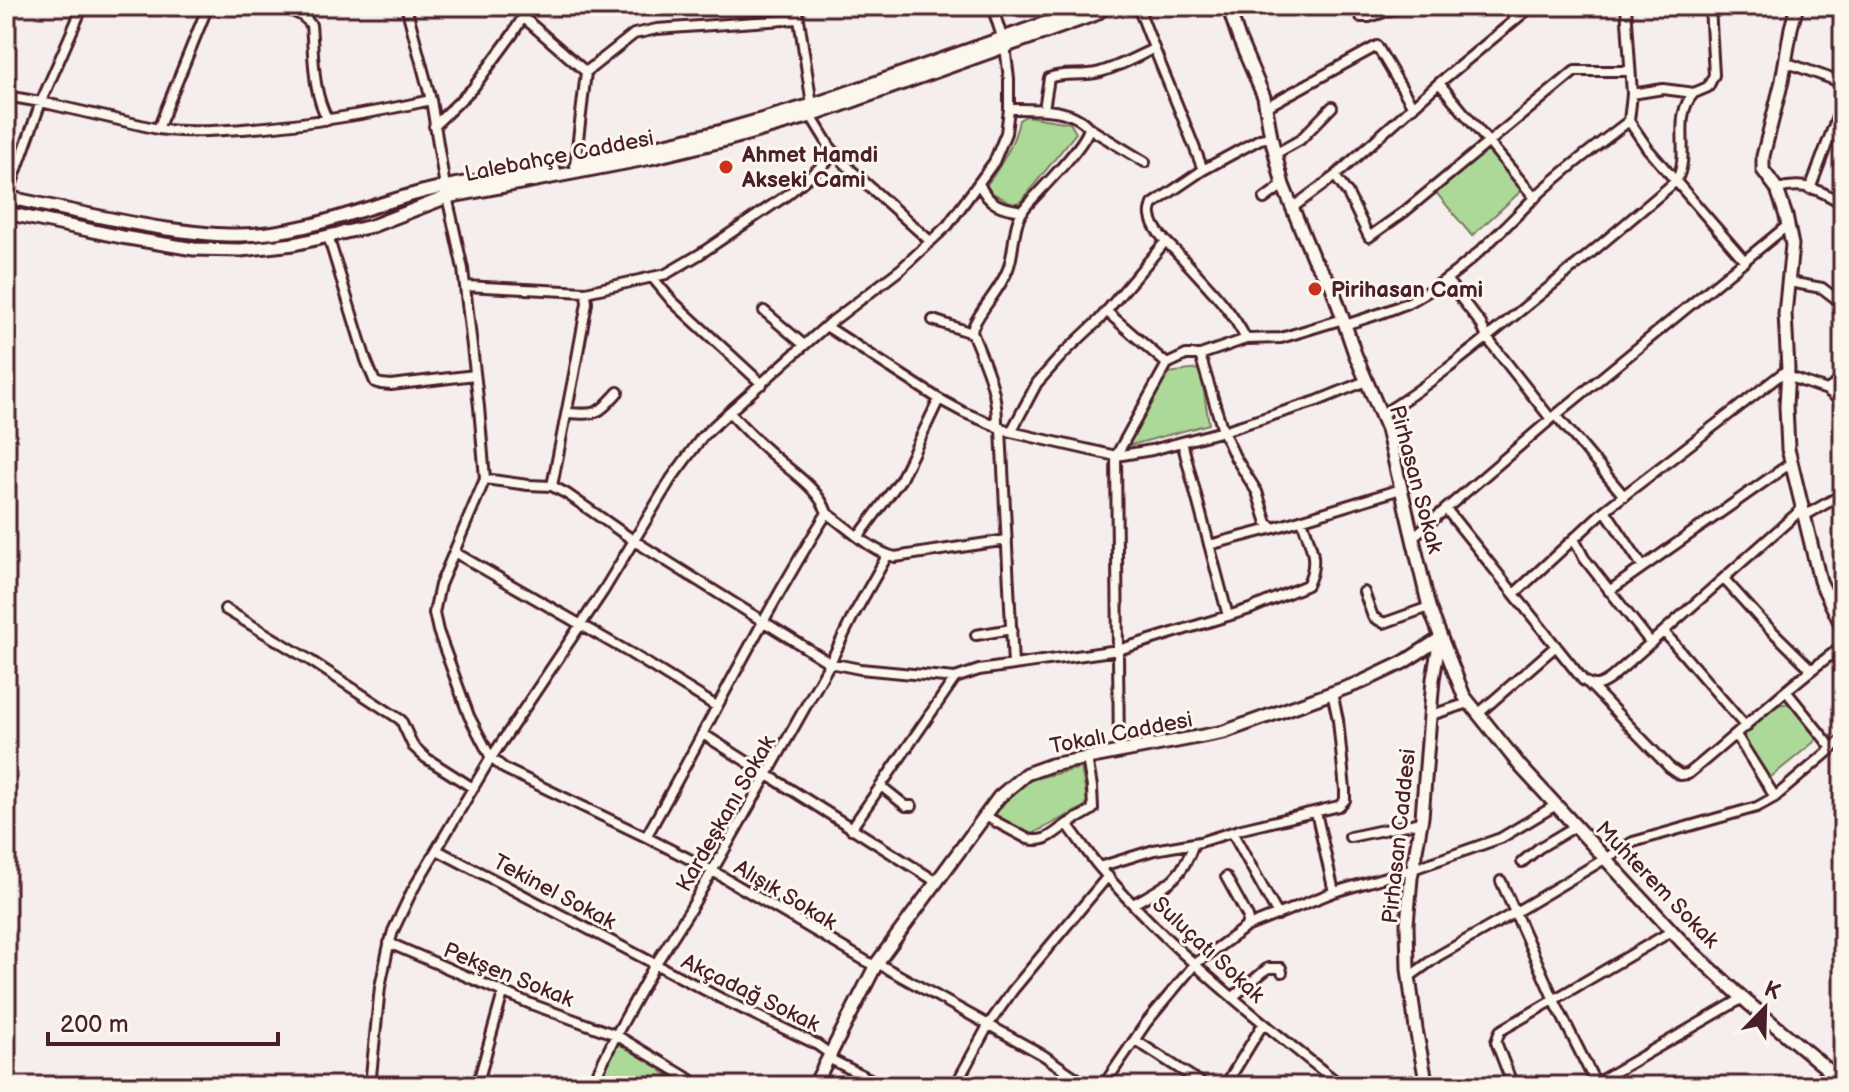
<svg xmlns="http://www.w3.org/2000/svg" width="1849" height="1092" viewBox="0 0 1849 1092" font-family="'Balsamiq Sans',sans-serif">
  <rect width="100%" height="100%" fill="#f6eded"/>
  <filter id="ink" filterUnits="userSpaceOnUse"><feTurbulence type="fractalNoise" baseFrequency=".0125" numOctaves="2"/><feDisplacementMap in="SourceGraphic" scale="16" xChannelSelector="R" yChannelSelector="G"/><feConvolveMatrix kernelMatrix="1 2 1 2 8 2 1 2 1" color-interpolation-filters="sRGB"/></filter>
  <g filter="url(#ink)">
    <path fill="#add998" stroke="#7c7c62" stroke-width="2" d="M1026,116l44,7 6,10 -55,68 -7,3 -26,-13 -2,-5c14,-19 29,-42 33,-66z
      M1482,148h6l32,38v6l-48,44 -39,-47z
      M1198,369l3,5 8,50 -78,21 -2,-6 35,-63 4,-3z
      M1789,703l27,34 -2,5 -43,35 -3,-1 -24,-38 2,-6 33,-27z
      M1081,768l7,37 -58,30 -38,-20 13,-18 19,-16z
      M620,1042l39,21 2,8 26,15h-88l18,-43z"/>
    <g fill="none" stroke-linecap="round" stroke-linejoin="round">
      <g stroke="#4a1f2b" stroke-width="14">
        <path id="street" d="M208,6l-50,123c29,4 56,2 85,0 64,-5 126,-15 188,-29
          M274,6c14,4 28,6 37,19 3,31 1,67 17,95
          M406,6l25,94 14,87 18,82 16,138 6,72 -45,106 -6,28 4,18 31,85 22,42 14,11 141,68 65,33 165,97
          M797,6l15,99
          M1138,6c20,56 45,109 65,164
          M1356,6l5,11h8l34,-11
          M1506,6l10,13
          M1626,6l6,88 -3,27 19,28 97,112
          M523,17l63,55 48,-38 23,-5 141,-10
          M1785,62l58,21
          M1439,83l96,115
          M1632,94l31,-5 31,4 14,-6 6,-12 -4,-69
          M6,96l35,6 117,27
          M1266,107l111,-61 36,61
          M1044,109l5,-31c15,-6 34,-1 51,-6 18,-5 36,-15 53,-23
          M811,116l19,31 21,23 79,71
          M434,126l39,-38 39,-53 11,-18 13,-11
          M1089,128l56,34
          M1275,154l25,-14 32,-33
          M575,165l11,-93
          M1335,176l13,18 21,43 35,-25 171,-141h54
          M979,183c9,22 22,25 44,28
          M1777,189c28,-7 42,0 66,15
          M1810,189l33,-88
          M7,197l34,-95 42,-96
          M1264,199l19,-14
          M1292,208l43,-32 104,-93 93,-77
          M328,236l38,124 9,22 6,2 10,1 84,-10
          M652,277l20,24 90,83
          M1446,279l35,45 6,14 64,81
          M1789,282l33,6 21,16
          M465,286l121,6
          M764,311l40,34
          M1106,311l61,53
          M933,320l39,13
          M1345,325c23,-8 48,-14 70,-26 45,-24 82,-64 118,-100 30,-28 63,-53 96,-78
          M826,326l113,73 26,14 46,19 105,24 36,-6 71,-19 94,-30 49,-20
          M1246,339c-14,-29 -40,-55 -62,-79 -11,-13 -30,-26 -33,-44 -1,-6 1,-8 2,-12l50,-34 57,-31 11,-2
          M1200,355l23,76 12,26 22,35 10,31 7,5 127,-39
          M1787,376l40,14 16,-11
          M1827,390l16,13
          M729,412l97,-86 75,-57 47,-44 46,-63 12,-29 3,-24v-30l-4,-33 -13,-40
          M567,413c31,2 30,2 51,-21
          M1381,415c45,-28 87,-62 129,-96 56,-45 111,-91 166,-138 16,-27 -5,-64 18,-88
          M1556,415l68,81
          M997,427c1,-38 -12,-61 -25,-95l1,-5c9,-21 27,-36 35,-58 8,-21 3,-46 19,-64 14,-16 58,-59 62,-77 -16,-21 -55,-19 -80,-19
          M1001,429l12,236
          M1011,432l26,-49 27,-30 35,-33 66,-78
          M1182,442l46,174
          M485,479l43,6 24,1 15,8 66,46 197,123 30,6 95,9
          M552,486l22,-112 13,-71 -1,-11 80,-18 34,-20 87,-59 49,-41
          M1446,509l137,171c11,8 17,6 28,-2l191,-169
          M827,513c20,14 45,39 68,44l112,-17
          M1804,516l39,-22
          M859,536l42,-57 38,-80
          M1413,537l138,-118 237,-194
          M1574,539l10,19 67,85
          M1209,545l65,-17
          M454,552l176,101 86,53
          M1643,567l-38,-57 183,-141
          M1724,579l37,41 50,49
          M1609,591l182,-128
          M1364,592l9,25 11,6 45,-16
          M1514,594l91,-84
          M1832,605l11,-9
          M225,609l83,50 93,61 12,26 13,12 47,30
          M1664,632l82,95
          M976,635l36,-6
          M1590,685l79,82 11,8 8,-1c52,-42 100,-89 155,-128
          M1786,691l46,57
          M1478,714l78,-68
          M1431,715l38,-12
          M703,734l234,148
          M1736,735l39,62
          M1119,752l-3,-296 51,-92 19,-9h14l46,-16 35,-1 62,-19
          M881,786l25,20h6
          M985,816l43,23c19,5 27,-8 41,-16 8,-5 16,-8 24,-14l-1,-22 -5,-29
          M1067,824c11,14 21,30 33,44 71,83 157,151 242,218
          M851,829l104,-151 24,-8 139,-20 132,-41 57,-24c13,-25 3,-40 -5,-65
          M1232,832l46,83
          M1350,837l71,-15
          M437,850l285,149 94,45 14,10
          M1522,862l17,-14 37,-22
          M1099,867l55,-17 46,-8 42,-13 97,-23 6,-6v-10l-7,-70 -6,-28
          M1501,881l53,119 43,86
          M1334,892l79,-23 88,-31 55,-33
          M1133,904c34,-19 48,-23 61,-61
          M1246,927l88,-35 -18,-80
          M389,943l142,61 85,31 85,51
          M877,963l166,92 45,31
          M1409,977l29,-21 76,-43 119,-71 124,-35 18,-10 68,-58
          M1233,997l35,-29h13l1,4
          M1135,1040l71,46
          M828,1058l56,28
          M370,1086l10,-99 8,-38 5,-18 19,-40 77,-130 115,-171 67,-111 31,-42 27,-25c15,16 30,31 46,45 18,16 44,32 52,56 -66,105 -120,216 -181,324
          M477,1086l26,-93
          M591,1086l25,-51 37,-67 37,-58 77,-135 63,-112 23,-47 34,-60
          M955,1086l34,-62 24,-34 95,-114
          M1103,1086l43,-63 49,-59 51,-37 2,-10 -22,-40
          M1225,1086l38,-62
          M1513,1086l-17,-44 4,-11 172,-100
          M1585,1086l11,-3 147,-85
          M1806,1086l26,-13"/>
      </g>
      <g stroke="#4a1f2b" stroke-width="17">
        <path id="secondary" d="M1228,6l11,33 25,58 7,40 12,48 30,73 18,26 24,70 32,75 42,178 35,89 57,71 162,176 65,60 95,79
          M1797,6l-6,22 -9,53 -19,75v14l14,19 9,27 6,29 -7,69 3,55 -2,37 2,43 32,132 23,47
          M579,164l143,-33 90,-26 282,-99
          M6,197c54,11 107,24 161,32 24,3 48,7 73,6 61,-1 112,-23 171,-40 46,-13 95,-18 143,-26
          M6,213l116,24 72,12 47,1 53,-6 78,-18 75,-29 204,-39 75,-18 85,-24 285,-102 10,-8
          M814,1086l63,-123 122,-166 27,-23 25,-9 173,-33 138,-50 42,-20 37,-24
          M1427,1086l-11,-57 -8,-60 -1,-45 4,-46 11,-61 11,-138 7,-40"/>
      </g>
      <use href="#street" stroke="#fbf7ec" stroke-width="8"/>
      <use href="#secondary" stroke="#fbf7ec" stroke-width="11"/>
    </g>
  </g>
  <g fill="#c8321e" stroke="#fbf7ec" stroke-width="3">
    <circle cx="726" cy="167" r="8"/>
    <circle cx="1315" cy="289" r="8"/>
  </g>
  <g text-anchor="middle" stroke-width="6" stroke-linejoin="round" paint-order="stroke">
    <g font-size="22" font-weight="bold" fill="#4a1f2b" stroke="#fbf7ec" text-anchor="start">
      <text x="742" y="162">Ahmet Hamdi<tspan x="742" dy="25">Akseki Cami</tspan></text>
      <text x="1331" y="297">Pirihasan Cami</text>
    </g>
    <g font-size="22" fill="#4a1f2b" stroke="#fbf7ec">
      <text transform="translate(559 155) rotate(-11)" y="8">Lalebahçe Caddesi</text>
      <text transform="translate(1417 479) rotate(75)" y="8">Pirhasan Sokak</text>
      <text transform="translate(1121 732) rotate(-11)" y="8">Tokalı Caddesi</text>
      <text transform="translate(725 813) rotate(-60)" y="8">Kardeşkanı Sokak</text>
      <text transform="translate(1398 836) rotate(-84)" y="8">Pirhasan Caddesi</text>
      <text transform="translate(1658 884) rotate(46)" y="8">Muhterem Sokak</text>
      <text transform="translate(555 891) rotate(28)" y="8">Tekinel Sokak</text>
      <text transform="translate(786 894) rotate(31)" y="8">Alışık Sokak</text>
      <text transform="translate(1209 949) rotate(43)" y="8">Suluçatı Sokak</text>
      <text transform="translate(509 974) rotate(22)" y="8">Pekşen Sokak</text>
      <text transform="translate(751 992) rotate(26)" y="8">Akçadağ Sokak</text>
    </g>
  </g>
  <rect width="1849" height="1092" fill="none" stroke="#fbf7ec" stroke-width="32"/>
  <rect x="16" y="16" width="1817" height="1060" fill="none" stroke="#4a1f2b" stroke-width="3" filter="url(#ink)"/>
  <g transform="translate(1765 1008) rotate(23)" stroke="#fbf7ec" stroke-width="6" paint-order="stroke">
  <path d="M0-6L14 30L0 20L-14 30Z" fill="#4a1f2b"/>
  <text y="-12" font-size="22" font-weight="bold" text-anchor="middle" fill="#4a1f2b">K</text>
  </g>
  <path d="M48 1032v12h230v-12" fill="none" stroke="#4a1f2b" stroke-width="4"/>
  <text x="60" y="1032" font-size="24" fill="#4a1f2b" stroke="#fbf7ec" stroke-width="6" paint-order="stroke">200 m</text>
</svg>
